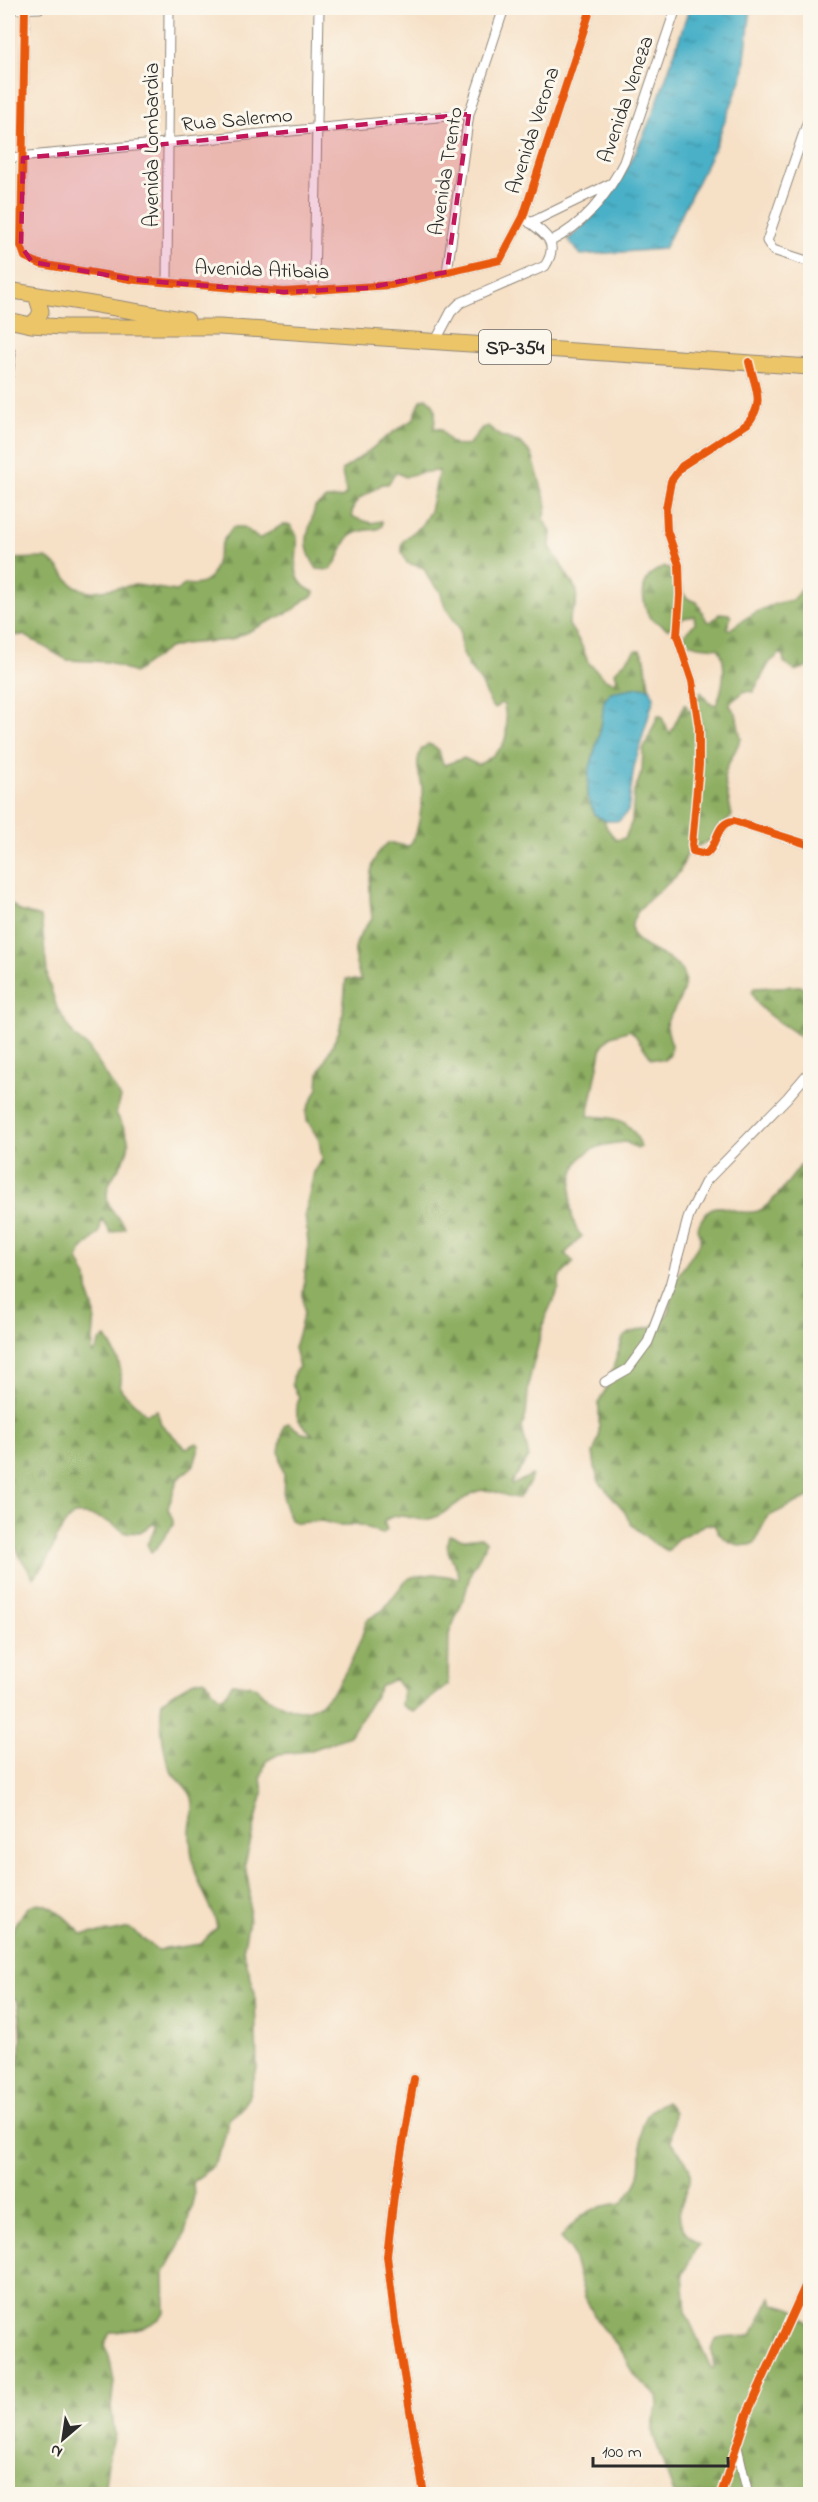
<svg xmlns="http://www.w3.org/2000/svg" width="818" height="2502" viewBox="0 0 818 2502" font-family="'Indie Flower',sans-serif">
  <defs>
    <pattern id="forest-firs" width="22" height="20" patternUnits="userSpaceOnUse" patternTransform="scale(1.5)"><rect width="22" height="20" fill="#8eaf62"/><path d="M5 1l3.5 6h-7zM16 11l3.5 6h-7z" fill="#748f51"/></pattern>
    <pattern id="water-ripples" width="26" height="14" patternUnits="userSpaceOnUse" patternTransform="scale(1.5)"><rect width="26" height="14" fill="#48b0c7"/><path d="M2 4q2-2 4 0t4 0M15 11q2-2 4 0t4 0" fill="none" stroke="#3c8fa2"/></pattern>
  </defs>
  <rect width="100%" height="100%" fill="#fbf7ec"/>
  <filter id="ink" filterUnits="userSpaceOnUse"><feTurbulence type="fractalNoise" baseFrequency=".0167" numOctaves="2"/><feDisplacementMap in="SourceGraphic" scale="12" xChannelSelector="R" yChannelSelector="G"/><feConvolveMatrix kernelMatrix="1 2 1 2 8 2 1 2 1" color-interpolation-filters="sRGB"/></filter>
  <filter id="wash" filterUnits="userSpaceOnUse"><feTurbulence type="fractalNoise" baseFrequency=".008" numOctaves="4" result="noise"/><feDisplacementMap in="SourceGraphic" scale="24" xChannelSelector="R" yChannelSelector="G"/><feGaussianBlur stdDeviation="1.35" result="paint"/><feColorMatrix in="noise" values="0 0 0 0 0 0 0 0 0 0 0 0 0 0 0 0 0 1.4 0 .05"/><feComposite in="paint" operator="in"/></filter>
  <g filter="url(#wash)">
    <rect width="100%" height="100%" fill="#f6e0c6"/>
    <path fill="url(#forest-firs)" stroke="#5c6d46" stroke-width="1.5" d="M426,398c13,7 9,17 8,30l7,1c8,12 12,19 27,16l14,-17 6,-2 12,10 21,7 11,12 15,51 -3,13 7,13 -1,15 27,44 -1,14 -7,14v6l12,19 7,18 17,17 8,3 4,-3 -2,-7 21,-22h4l5,9 5,34 -48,122 5,13 9,12 9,-2 7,-17 2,-28 8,-22 1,-21 15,-34h3l9,18 14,-29h2l3,7 2,-1 10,-19 8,11 7,2c7,-15 12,-44 2,-57l-20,-2 -13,-4v-8l10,-11 -1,-7 -10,2 -16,11 -18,-11c-10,-19 -11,-44 15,-51l11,6c4,14 5,26 21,29l10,19 4,1 9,-9 9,1 2,3 -4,11 2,2c20,-15 38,-26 63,-30l18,-20v86l-15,5 -11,-9 -1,-8h-3l-10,8 -17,30 -8,-1 -14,11 -1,4 6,7 5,26 -14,28 -3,11 8,38 -25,26 -17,7c-5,7 -7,19 -12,25 -12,14 -44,32 -46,51 -4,31 64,26 51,66 -3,11 -12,22 -17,33l5,19 -1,12 -6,5 -13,-2 -16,-23 -5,-5 -19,6 -9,10 -14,70c27,1 44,3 53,31l-4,2 -11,-7c-17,2 -31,3 -44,15 -14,13 -16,67 0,79l-17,18 9,8 -15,16v10l-14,30 -16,63 -3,34 -4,13 7,29 -18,26 1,2 20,-10 -3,9 -10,14c-15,0 -27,-11 -41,-7 -13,4 -30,22 -45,27 -16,7 -36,-11 -49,4l3,8 -5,4 -21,-9h-24l-15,-4 -25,2 -7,-3 -7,-20 1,-25 -5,-24 5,-25 4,-3 14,10 11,2c-15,-14 -20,-17 -14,-38l-7,-12 2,-13 5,-5 -5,-19 10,-35 -1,-19 5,-50 -3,-30 9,-42 8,-12 -3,-20 -12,-20 -1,-8 12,-24 1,-15 20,-42 4,-17 3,-35 15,2c-11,-31 -8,-38 11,-63 -3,-26 -7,-58 16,-75l21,3c10,-12 14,-43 13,-59 -2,-15 -8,-20 -1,-37l7,-6c17,6 9,11 16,21l20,-7 14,7c31,-17 31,-27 26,-60l-3,-2 -6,5 -3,-1 -11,-25 -13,-16 -7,-18 -1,-19 -15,-22 -5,-16 -11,-12 -5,-11 -17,-5 -5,-11v-8l3,-5 16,-13 9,-15 9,-40c-7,0 -28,3 -34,6l-9,-5 -8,12h-6c-12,11 -31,12 -30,33l19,6 11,-2v5l-4,3c-43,2 -27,18 -48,41l-13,-1c-18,-27 -8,-35 -2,-62l11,-8 15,-1 5,-3c0,-12 -4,-16 -4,-25 25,-15 45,-37 71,-50l8,-20z
      M282,525h8c3,4 7,9 7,13 2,20 -10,43 17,54l-1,4 -9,4 -9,9 -64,31 -48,4 -14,4 -35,25 -25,-11 -42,-2 -43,-25 -16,1v-77l38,-1 8,5 19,22 15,7 48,-7 40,6 10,-7c31,5 27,-19 36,-41 3,-6 7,-11 11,-16h11l15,12z
      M8,901l12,10 21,6 7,63 9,28 18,29 13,10 33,51 -5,15c4,8 10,17 12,26 5,20 -22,37 -21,57 0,15 14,20 18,32l-14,5 -9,-14 -3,14 -18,18 -3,8 9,19 2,18 6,18 -3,39 2,1 6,-13 6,-4c9,15 19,33 14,50l2,4 24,23 11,-4 4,14 25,24 11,-5 3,2 -6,20 -16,14 -10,29 5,13v4l-17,24 -5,3 -4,-8 9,-16 -1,-5 -15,9 -14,1c-16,-11 -31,-20 -52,-18 -20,14 -22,50 -41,62l-13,-20 -8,-20 -4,-5z
      M799,986l11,4v63c-3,-24 -50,-31 -58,-61l2,-4z
      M810,1152v344l-43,21 -13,27c-17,5 -33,-4 -40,-19l-8,-1 -29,15 -9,12 -15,-8 -22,-19 -8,-15 -24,-27 -4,-15 -2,-14 6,-16v-36l7,-12 17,-51 7,-5 21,-6 13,-9 5,-6 8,-35 23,-34 1,-5 -4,-9c17,-42 32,-10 61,-18 15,-5 43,-46 52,-59z
      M449,1535l15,4 17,-2 5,4 -1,6 -14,25 -6,23 -16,39 -1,51 -35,27 -12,-7 2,-15 -8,-11 -14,7 -31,50 -41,15 -30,3 -13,7 -5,16 2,15 -18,72 5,29 -1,28 -6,29 12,42 2,77 -9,29 -9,13 -10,8c-7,29 -8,46 -36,62l1,15 -10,40 -20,36 1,41c-14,17 -34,16 -55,20l-6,12 5,10 5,26 -3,26 4,28 -6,20 -4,30 4,9h-101v-414c18,-19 14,-56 9,-80l-9,-5v-59l4,-3c2,-9 6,-14 12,-21 18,-24 43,8 58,22l29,-2 18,-4 29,22 43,-6 16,-17c-4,-22 -19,-39 -23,-61 -3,-12 -4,-24 -4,-36 1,-12 5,-20 2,-32 -3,-10 -11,-14 -17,-21 -12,-13 -16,-60 -13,-76l30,-19 12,-3 15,18 5,-1 8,-12c7,1 16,-1 23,3 3,2 6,6 10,9 8,5 20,10 29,13 38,10 65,-62 73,-89l16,-10 23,-30 6,-3 22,-3 25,4c0,-16 -17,-22 -10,-43z
      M666,2101l8,11 -3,31c5,6 14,14 17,22 11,23 -21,41 -3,66 4,5 9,9 14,13l-16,29 3,40 25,55h3l-2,-18 4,-11c11,-6 24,0 36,-4l19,-38 2,7c16,2 30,7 37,23v167h-136l-21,-60v-14l5,-16 -1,-8 -23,-21 -9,-19 -29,-37 -11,-22 -14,-47 -10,-12c17,-24 32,-32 61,-35 5,-7 13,-15 16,-24 10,-31 -11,-60 28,-78z"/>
    <path fill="url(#water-ripples)" stroke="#3a6e79" stroke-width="1.5" d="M689,8h62l-8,67 -29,74 -50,100 -83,6 -13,-15c16,-15 34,-31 46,-50 36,-55 55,-121 75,-182z
      M639,687l11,1 4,9 -20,70 -6,44 -9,10h-13l-11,-6 -8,-19 2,-25 12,-43 3,-27 7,-9z"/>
  </g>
  <g filter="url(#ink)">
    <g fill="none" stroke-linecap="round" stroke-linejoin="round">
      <g stroke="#908678" stroke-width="11">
        <path id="minor" d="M25,8l-4,238 4,11 15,7 96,16 148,12 107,-7 109,-25 23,-43 68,-209
          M8,9l32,-1
          M810,115l-43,126 6,9 37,12
          M8,158l461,-44
          M530,223l82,-40
          M551,241c34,-17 56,-45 73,-79l52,-154
          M447,272l22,-158 35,-106
          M167,282l2,-274
          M314,291l5,-283
          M435,342l16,-30 9,-9 85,-37c17,-26 -4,-34 -22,-49
          M8,347l3,7 -3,22
          M749,362c6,26 17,41 -2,62l-65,42 -11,15 -5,27 1,22 12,35 1,30 -3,41 15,45 7,47v37l-7,80 1,6 13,3c13,-9 9,-32 28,-33l76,24
          M605,1382l23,-13 20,-27 22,-57 19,-70 17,-34 81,-83 23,-27
          M414,2079l-20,116 -7,61 8,66 29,172
          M737,2447l11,47
          M721,2494l26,-80 63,-139"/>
      </g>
      <g stroke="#908678" stroke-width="17">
        <path id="primary" d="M8,290l179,30
          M8,320l23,5 31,2h158l590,40
          M31,325l7,-7 3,-7 -5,-16"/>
      </g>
      <use href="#minor" stroke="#fff" stroke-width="9"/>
      <use href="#primary" stroke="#edc569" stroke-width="15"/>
      <g stroke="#fbf7ec" stroke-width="11">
        <path id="cycleway" d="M25,8l-4,238 4,11 15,7 96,16 148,12 107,-7 109,-25 23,-43 68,-209
          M749,362c6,26 17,41 -2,62l-65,42 -11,15 -5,27 1,22 12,35 1,30 -3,41 15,45 7,47v37l-7,80 1,6 13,3c13,-9 9,-32 28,-33l76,24
          M414,2079l-20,116 -7,61 8,66 29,172
          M721,2494l26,-80 63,-139"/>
      </g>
      <use href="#cycleway" stroke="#e8590c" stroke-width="8"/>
    </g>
  </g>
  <path fill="#c2185b" fill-opacity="0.2" stroke="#c2185b" stroke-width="4.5" stroke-dasharray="12 8" stroke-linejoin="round" d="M469,114l-22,158 -80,16 -83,4 -148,-12 -104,-18 -11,-16 2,-88z"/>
  <g text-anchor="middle" stroke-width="6" stroke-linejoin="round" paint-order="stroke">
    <rect fill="#fbf7ec" stroke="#696865" stroke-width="1.5" x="479" y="330" width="72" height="34" rx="4.5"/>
    <g font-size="20" font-weight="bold" fill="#2b2b2b">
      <text x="515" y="354">SP-354</text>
    </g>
    <g font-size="21" fill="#2b2b2b" stroke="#fbf7ec">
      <text transform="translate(625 99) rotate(-71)" y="7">Avenida Veneza</text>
      <text transform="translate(237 119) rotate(-5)" y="7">Rua Salermo</text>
      <text transform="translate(532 130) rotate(-72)" y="7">Avenida Verona</text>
      <text transform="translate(151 145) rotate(-90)" y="7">Avenida Lombardia</text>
      <text transform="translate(445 171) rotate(-81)" y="7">Avenida Trento</text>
      <text transform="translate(262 269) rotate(2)" y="7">Avenida Atibaia</text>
    </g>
  </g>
  <rect width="818" height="2502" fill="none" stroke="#fbf7ec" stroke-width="30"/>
  <g transform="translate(63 2439) rotate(209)" stroke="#fbf7ec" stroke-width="4.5" paint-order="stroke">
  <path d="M0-4.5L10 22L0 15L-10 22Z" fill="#2b2b2b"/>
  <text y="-9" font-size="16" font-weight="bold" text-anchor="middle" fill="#2b2b2b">N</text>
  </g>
  <path d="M593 2457v9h135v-9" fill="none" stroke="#2b2b2b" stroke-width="3"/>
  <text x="602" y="2457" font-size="18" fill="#2b2b2b" stroke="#fbf7ec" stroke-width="4.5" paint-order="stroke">100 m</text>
</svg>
